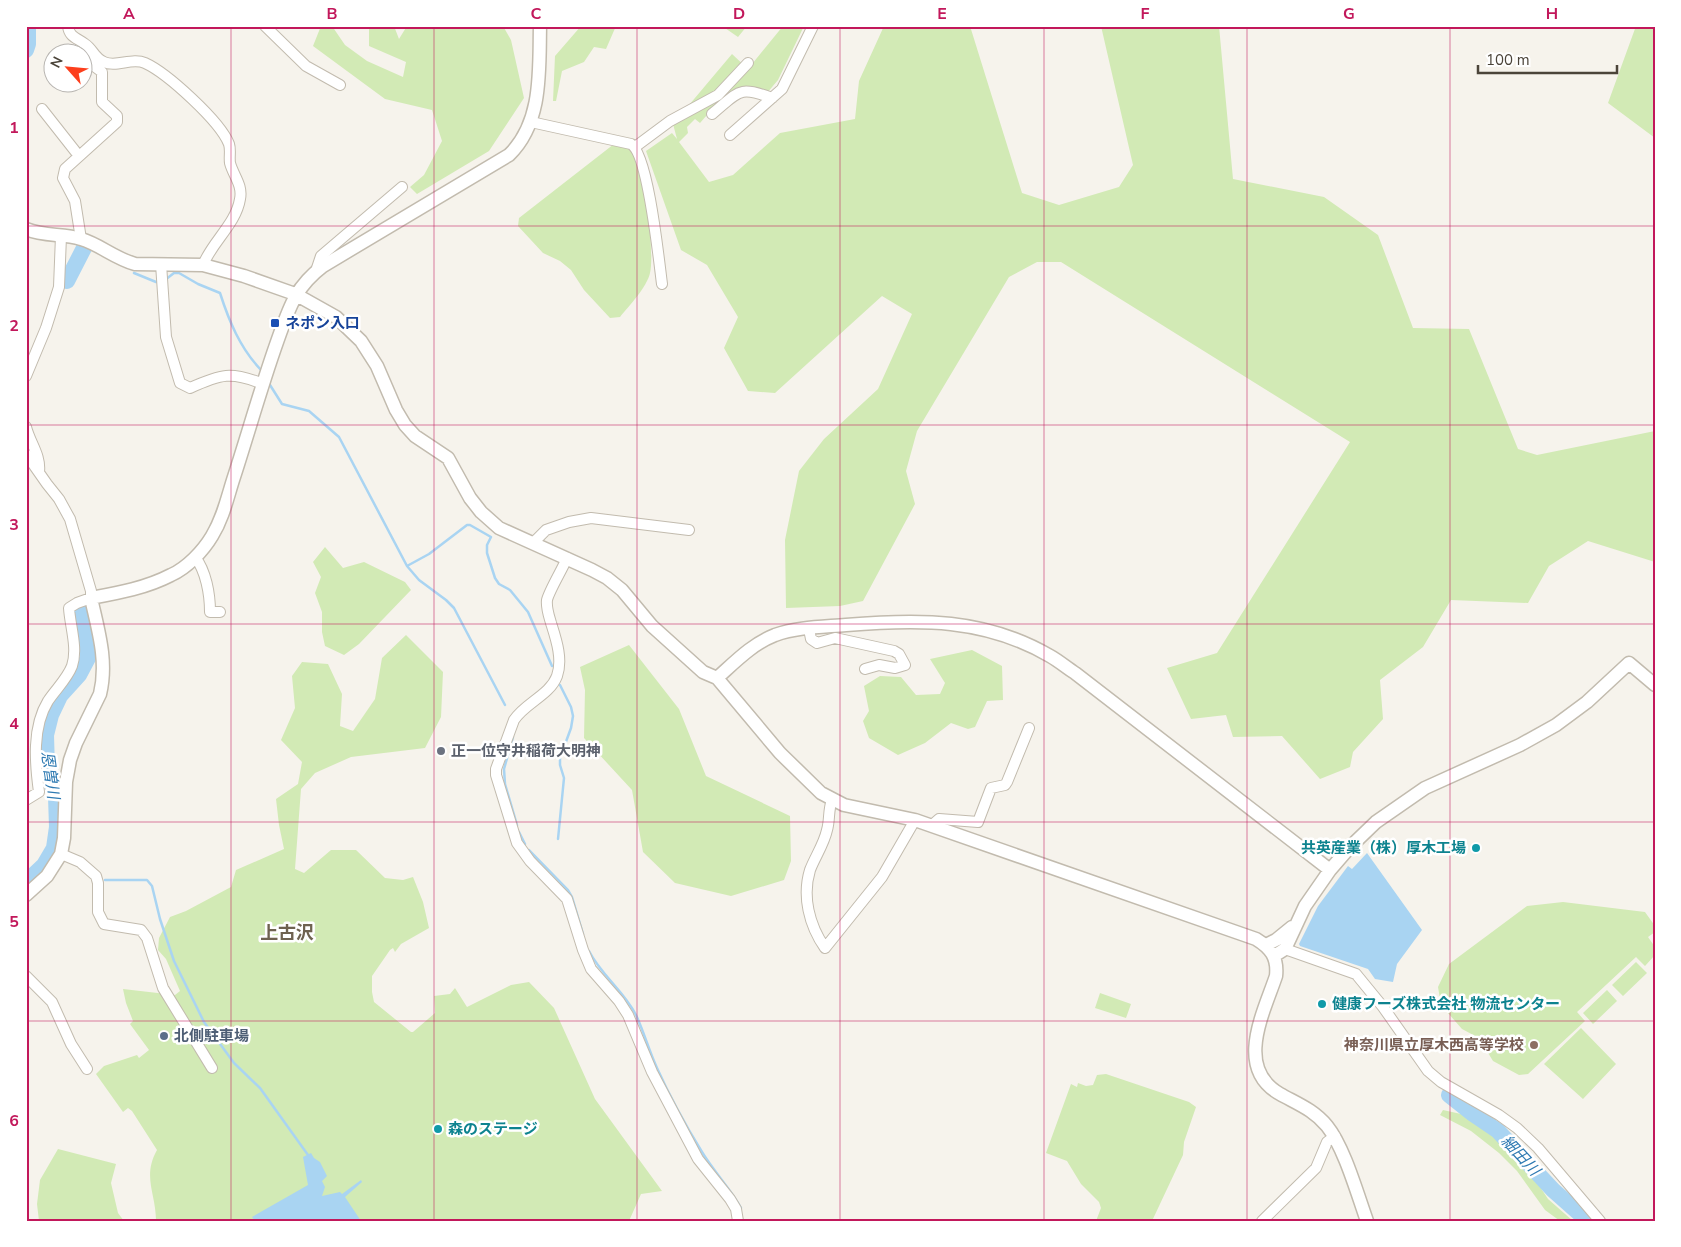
<svg xmlns="http://www.w3.org/2000/svg" width="1681" height="1247" viewBox="0 0 1681 1247" font-family="'Nunito Sans','Noto Sans JP',sans-serif">
  <rect width="100%" height="100%" fill="#f6f3ec"/>
  <path fill="#d2eab5" d="M321,26h11l13,19 22,16 36,16 3,-15 -37,-16v-20h25l5,13 8,-13h96l8,14 13,58 -35,53 -72,43 -7,-7 14,-12 18,-34 -10,-31 -47,-11 -72,-53z
    M581,26h35l-10,23 -12,-2 -10,15 -22,9 -6,30h-3l2,-45z
    M722,26h25l-9,11z
    M783,26h21l-26,54 -11,13 -28,-3 -32,25 -7,8 -5,-4 -8,8 1,6 -9,9 30,40 24,-7 47,-42 75,-14 4,-38 25,-55h86l52,167 37,12 60,-18 14,-22 -32,-139h118l14,153 91,18 54,38 35,93 56,1 49,120 19,6 118,-24v131l-67,-21 -39,25 -21,37 -77,-3 -28,47 -43,33 3,39 -30,33 -3,15 -30,12 -38,-43 -49,1 -7,-22 -35,4 -24,-51 50,-15 133,-211 -289,-180h-24l-28,15 -92,154 -11,40 9,33 -52,97 -23,5 -54,2 -1,-68 14,-69 25,-32 54,-50 34,-75 -30,-18 -107,97 -27,-2 -24,-43 14,-31 -31,-52 -26,-15 -35,-99 26,-18 5,6 -4,-15 59,-70 16,15z
    M1636,26h19v112l-47,-35z
    M614,144c4,2 11,2 15,5 16,11 26,104 21,124 -3,14 -21,33 -30,44l-10,1 -26,-28 -13,-20 -11,-9 -17,-8 -25,-27 1,-8z
    M325,547l18,21 21,-6 41,20 6,8 -52,54 -15,11 -19,-9 -3,-14v-20l-7,-19 6,-16 -8,-15z
    M406,635l37,37 -2,45 -16,31 -74,9 -36,16 -14,16 -6,80 9,4 27,-23h25l29,28 18,2 10,-3 10,25 6,26 -28,16 -6,8 -2,-4 -3,2 -18,26v16l2,10 37,30h2l22,-19 -1,-17 16,-2 5,-6 12,19 44,-22 18,-3 25,26 41,91 67,92 -21,3 -12,27h-473c0,-28 -14,-44 1,-71l-25,-39 -4,-3 -5,4 -27,-38 8,-8 33,-11 2,3 10,-8 -19,-26 3,-3 -7,-18 -3,-14 52,6 5,-4 -14,-32 -8,-9 1,-12 11,-21 16,-6 45,-24 5,-17 48,-21 -5,-24 -3,-26 22,-15 4,-22 -21,-22 14,-32 -3,-32 10,-14 26,2 14,30 -2,32 13,5 22,-32 7,-41z
    M629,645l50,64 27,67 84,40 1,45 -7,19 -53,16 -56,-13 -32,-31 -11,-62 -48,-52 1,-48 -5,-23z
    M972,650l30,16 1,34 -16,1 -12,26 -7,2 -17,-6 -26,20 -27,12 -29,-17 -6,-17 6,-10 -5,-25 16,-10 21,1 15,18 24,-1 5,-11 -15,-24z
    M1563,902l82,10 10,14v6l-7,5 7,10v8l-10,11 -9,-9 -59,55 8,9 -57,53 -9,1 -26,-14 -14,-23 -17,-9 -21,-24 -3,-18 11,-23 78,-58z
    M1636,962l11,11 -24,23 -11,-11z
    M1607,990l10,11 -24,23 -10,-11z
    M1100,993l31,11 -5,14 -31,-10z
    M1581,1028l35,36 -33,35 -39,-35z
    M1106,1074l83,28 7,5 -12,35 -1,13 -31,66h-56l5,-13 -2,-6 -18,-18 -14,-23 -21,-8 25,-69 6,3 1,-4 8,3 7,-1 4,-10z
    M1443,1110l18,4 12,6 30,24 26,26 19,29 25,22h-13l-15,-11 -28,-39 -18,-18 -28,-22 -31,-16z
    M58,1149l58,15 -5,19 7,30 6,8h-85l-2,-17 3,-24z"/>
  <path fill="#a9d4f2" d="M1367,853l55,77 -25,34 -4,18 -18,-3 -7,-10 -68,-23 -1,-2 19,-38 30,-40 4,3z
    M311,1153l3,5 6,4 7,14 -5,5 3,6 -3,9 18,-4 2,2 19,-14 1,2 -17,15 16,24h-106l-3,-4 56,-32 -5,-28z"/>
  <g fill="none" stroke-linecap="round" stroke-linejoin="round">
    <path stroke="#a9d4f2" stroke-width="2.5" d="M134,273l22,9 4,-1
      M165,280l9,-7h5l19,11 22,9c9,28 20,55 41,77
      M270,385l12,19 27,7 30,26 68,129 12,14 27,20 8,8 51,97
      M407,566l22,-12 38,-29h3l21,12 -4,8v8l8,25 4,6 11,6 18,22 24,54
      M513,737l-9,32 1,15 12,41
      M519,832l6,12
      M558,839l6,-61 -4,-13v-7l11,-30 2,-12 -2,-9 -11,-22
      M529,850l39,40 4,7 11,37
      M105,880h42l5,6 8,33 14,42 30,61 30,41 26,25 48,67
      M589,951c12,24 35,40 47,64 8,17 13,36 21,53 13,29 29,58 45,84 12,20 28,36 39,56"/>
    <path stroke="#a9d4f2" stroke-width="16" d="M26,50l2,-6v-18
      M67,281l17,-33
      M26,882l18,-17 10,-17 3,-21 -1,-30 -9,-28 -1,-34 5,-20 9,-19 19,-21 9,-17 -7,-47
      M1449,1095l24,19 25,17 55,59 35,31"/>
    <g stroke="#c2bbae" stroke-width="12">
      <path id="minor" d="M68,26c1,11 9,12 17,18 8,5 9,14 19,18 12,6 28,-5 41,1 22,10 75,58 84,81 2,6 0,13 1,19 3,12 13,22 10,36 -4,25 -28,43 -37,66
        M265,26l41,40 34,19
        M42,109l37,47
        M712,114c27,-22 26,-29 60,-16
        M531,122l100,22c17,10 28,117 31,140
        M730,135l52,-46 31,-63
        M635,147l35,-26 48,-26 30,-32
        M81,239l-6,-38 -12,-23 2,-9 52,-47v-6l-15,-14v-30l-11,-8 -3,-8 3,-4
        M161,264l5,73 14,46 10,5c31,-14 41,-17 73,-4
        M316,271l5,-15 81,-69
        M26,376l20,-48 13,-41 2,-51
        M26,427c4,16 15,28 13,45
        M26,454l21,30 12,15 11,20 21,72v7l-14,5 -8,5c1,18 9,40 3,58 -5,13 -16,23 -24,35 -16,26 -13,62 -9,91l-13,8
        M534,542l12,-12 23,-8 22,-4 98,12
        M195,557c11,14 15,37 15,55h10
        M567,558c-4,10 -18,33 -20,42 -1,8 2,16 4,23 5,16 12,36 6,53 -7,19 -32,27 -43,44l-18,49v6l21,68 13,18 37,38 16,51 8,19 28,32 9,14 24,57 46,87 32,40 6,10 2,12
        M809,629l2,10 6,4 18,-5 59,13 5,3 6,11 -10,3 -16,-3 -14,4
        M832,800c-4,10 -2,20 -5,30 -3,14 -12,27 -17,40 -8,26 -1,55 15,78l57,-71 33,-57
        M931,826l8,-7 39,3 13,-34 14,-3 2,-3 22,-54
        M61,854l19,8 16,14 2,7v29l6,12 37,6 6,8 16,50 49,80
        M1285,949l71,25 27,33 45,64 13,11 58,33 18,13 21,20 62,73
        M26,976l26,26 19,42 16,25
        M1262,1221l54,-53 11,-26 8,-6"/>
    </g>
    <g stroke="#c2bbae" stroke-width="15">
      <path id="tertiary" d="M26,229c19,8 37,4 55,10 18,5 33,19 54,25l68,1 41,11 51,18 41,23 25,24 16,25 19,44 9,15 10,11 33,22 22,40 11,14 18,16 93,42 15,8 15,12 30,36 51,46 14,6 63,75 41,40 23,12 71,15 341,119c15,9 22,19 20,37 -12,36 -42,92 4,118 18,10 34,16 47,32 17,21 30,67 40,95
        M717,678c18,-16 35,-34 58,-43 22,-8 48,-8 71,-10 73,-6 139,-7 204,31 9,5 17,12 25,17l255,197
        M26,895l21,-19 14,-22 3,-16 2,-56 4,-22 6,-17 24,-49c8,-33 -2,-64 -9,-96 27,-5 55,-10 80,-23 16,-7 32,-24 41,-39 11,-18 15,-37 21,-56 15,-46 28,-93 44,-138 12,-33 17,-54 46,-76l186,-111c34,-33 30,-85 31,-129
        M1266,945l10,-5 16,-13
        M1274,956l11,-7 20,-43 25,-36 19,-22 27,-26 49,-34 95,-43 36,-20 31,-23 42,-39 26,22"/>
    </g>
    <use href="#minor" stroke="#fff" stroke-width="10"/>
    <use href="#tertiary" stroke="#fff" stroke-width="12"/>
  </g>
  <path fill="none" stroke="#c2185b" stroke-width="1" stroke-opacity="0.55" d="M231,26v1195M434,26v1195M637,26v1195M840,26v1195M1044,26v1195M1247,26v1195M1450,26v1195M26,226h1629M26,425h1629M26,624h1629M26,822h1629M26,1021h1629"/>
  <rect fill="#1a4fb4" stroke="#fff" stroke-width="2" x="270" y="318" width="10" height="10" rx="2.5"/>
  <circle fill="#6b7280" stroke="#fff" stroke-width="2" cx="441" cy="751" r="5"/>
  <g fill="#0f9aa8" stroke="#fff" stroke-width="2">
    <circle cx="1476" cy="848" r="5"/>
    <circle cx="1322" cy="1004" r="5"/>
    <circle cx="438" cy="1129" r="5"/>
  </g>
  <circle fill="#5c6f8a" stroke="#fff" stroke-width="2" cx="164" cy="1036" r="5"/>
  <circle fill="#8d6e63" stroke="#fff" stroke-width="2" cx="1534" cy="1045" r="5"/>
  <g text-anchor="middle" stroke-width="5" stroke-linejoin="round" paint-order="stroke">
    <g font-size="15" font-weight="bold" fill="#164399" stroke="#fff" text-anchor="start">
      <text x="285" y="328">ネポン入口</text>
    </g>
    <g font-size="15" font-weight="bold" fill="#5b616d" stroke="#fff" text-anchor="start">
      <text x="451" y="756">正一位守井稲荷大明神</text>
    </g>
    <g font-size="15" font-weight="bold" fill="#0d838f" stroke="#fff" text-anchor="start">
      <text x="1466" y="853" text-anchor="end">共英産業（株）厚木工場</text>
      <text x="1332" y="1009">健康フーズ株式会社 物流センター</text>
      <text x="448" y="1134">森のステージ</text>
    </g>
    <g font-size="15" font-weight="bold" fill="#4e5e75" stroke="#fff" text-anchor="start">
      <text x="174" y="1041">北側駐車場</text>
    </g>
    <g font-size="15" font-weight="bold" fill="#785e54" stroke="#fff" text-anchor="end">
      <text x="1524" y="1050">神奈川県立厚木西高等学校</text>
    </g>
    <g font-size="16" font-style="italic" fill="#2e7ab2" stroke="#fff">
      <text transform="translate(51 775) rotate(82)" y="6">恩曽川</text>
      <text transform="translate(1521 1155) rotate(47)" y="6">細田川</text>
    </g>
    <g font-size="18" font-weight="bold" fill="#6e6250" stroke="#fff">
      <text x="287" y="939">上古沢</text>
    </g>
  </g>
  <rect width="1681" height="1247" fill="none" stroke="#ffffff" stroke-width="55"/>
  <g transform="translate(68 68) rotate(297)"><circle r="24" fill="#ffffff" stroke="#b7b4b0"/>
  <path d="M0-4L9 19L0 12L-9 19Z" fill="#fc3f1d"/>
  <text y="-8" font-size="14" font-weight="bold" text-anchor="middle" fill="#4b4439">N</text>
  </g>
  <path d="M1478 65v8h139v-8" fill="none" stroke="#4b4439" stroke-width="2.5"/>
  <text x="1486" y="65" font-size="15" fill="#4b4439" stroke="#ffffff" stroke-width="4" paint-order="stroke">100 m</text>
  <rect x="28" y="28" width="1626" height="1192" fill="none" stroke="#c2185b" stroke-width="2"/>
  <g font-size="16" text-anchor="middle" font-weight="bold" fill="#c2185b">
    <text x="129" y="19">A</text>
    <text x="332" y="19">B</text>
    <text x="536" y="19">C</text>
    <text x="739" y="19">D</text>
    <text x="942" y="19">E</text>
    <text x="1145" y="19">F</text>
    <text x="1349" y="19">G</text>
    <text x="1552" y="19">H</text>
    <text x="14" y="133">1</text>
    <text x="14" y="331">2</text>
    <text x="14" y="530">3</text>
    <text x="14" y="729">4</text>
    <text x="14" y="927">5</text>
    <text x="14" y="1126">6</text>
  </g>
</svg>
